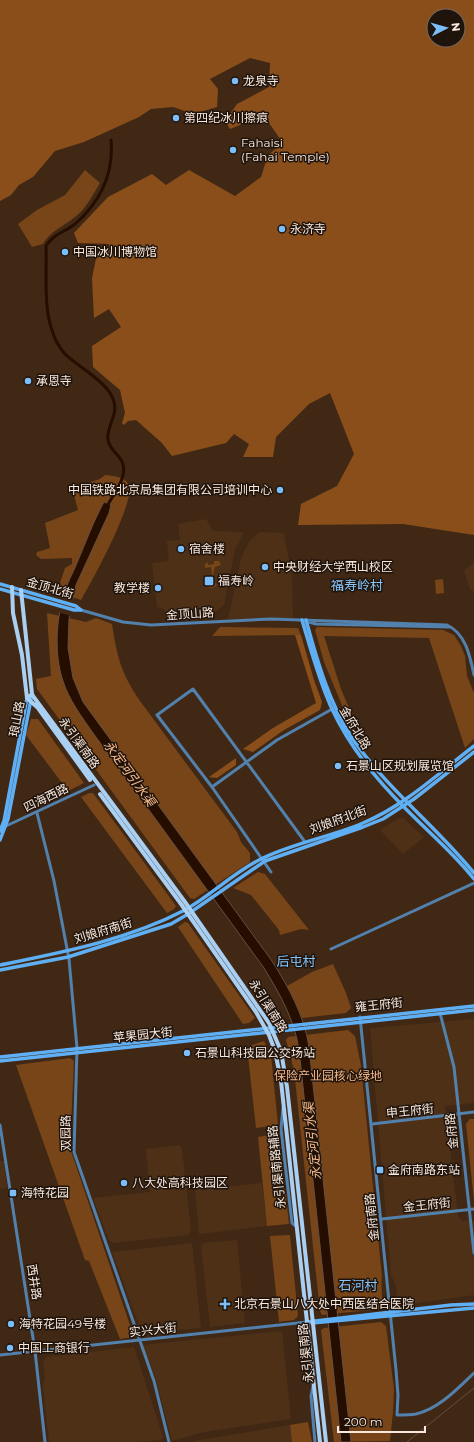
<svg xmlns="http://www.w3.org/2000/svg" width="474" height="1442" viewBox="0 0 474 1442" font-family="Montserrat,'Noto Sans SC',sans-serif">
  <rect width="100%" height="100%" fill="#412815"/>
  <path fill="#4e3017" d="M206,519l7,12 29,1 1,2 -8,15 -11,56 -9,7 -50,6 -1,-9 -7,-2 -5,-44 17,-2 -2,-20 13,-1 -2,-16z
    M260,532l24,1 8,43 1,42 -65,1 13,-61 9,-18z
    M474,563v29l-4,-3 -6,-19z
    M403,818l21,19 -21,17 -23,-24 18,-11z
    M474,1019v84l-29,3 13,110 4,5 12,-1v75l-76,11 -2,-20 -5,-11 -21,-247z
    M180,1145l2,4 9,82 -3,4 -75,8 -4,-3 -16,-42 57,-6 -4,-43z
    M0,1161h4l3,27 -7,1z
    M262,1183l5,43 -68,8 -4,-44z
    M237,1240l8,83 -35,4 -9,-81 3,-3z
    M192,1243l9,85 -59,5 -30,-81z
    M282,1331l9,88 -87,13 -32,9 -17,-65 -13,-31z
    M134,1347l29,90 -2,3 -23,2h-89l-6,-56 2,-8 -2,-16 4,-5z
    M290,1425l2,17h-98v-1z"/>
  <path fill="#784519" d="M85,170l15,13c-8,13 -15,28 -29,37 -11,8 -21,12 -28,24l-11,3 -14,-23 19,-14 28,-15z
    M105,475c7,1 20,1 24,10 6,18 -37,96 -48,115l-24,-8 8,-24 7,-4v-6l-31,1 -5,-4 1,-3 13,-4 -5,-25 33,-13 -6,-22 28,-9z
    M214,561h5l2,4 -6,2 -3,13h3l-1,3 3,1 -2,3 -5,1 -3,-2 6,-1 -2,-18 -6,1v-4l3,-2v3l6,-1z
    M443,579l1,14 -8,1 -1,-14z
    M47,613l39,9 10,-4 16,6c5,33 9,49 28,77l97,131 4,10 9,11v9l-56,37 -4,-1 -153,-209 -1,-10 15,-3z
    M220,627l78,1 3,7 -89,1z
    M317,627l126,3 11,5 7,11 4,10 2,20 7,17v46l-9,9 -36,-110 -105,-2 17,53 8,19 -5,2 -20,-48 -9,-32z
    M31,719h7l46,64 -16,8 -42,-56z
    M89,793h4l83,113 -2,3 -7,4 -86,-116z
    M258,872l7,2 44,56 -8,-1 -21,6 -1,-5 -28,-35 -18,-7z
    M185,922l3,1 67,95 -6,5 -6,1 -65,-97z
    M333,964l13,29 5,15 -5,5 -44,5 -15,-32 25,-14z
    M348,1030l7,6 6,30 21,211c-2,11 3,23 -3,32l-57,6 -2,-4 -26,-241 -8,-30 2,-3z
    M264,1041l7,14 7,70 -22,3 -9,-81z
    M70,1058l4,3 -4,87 64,189 -14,2 -31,-78 -4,-1 -69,-195z
    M470,1119h4v82l-8,-77z
    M276,1134l3,2 10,88 -22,2 -9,-89z
    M290,1235l8,81 -4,4 -15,2 -9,-86z
    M381,1322l5,4 8,63 -1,23 -3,29 -56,1 -13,-112 3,-2z
    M308,1422l4,20h-20l-2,-17z"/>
  <path fill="#8a4e1a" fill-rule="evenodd" d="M0,0h474v535l-71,-11 -105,1 3,-21 36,-18 17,-32 -24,-61 -21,11 -33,33 -3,20h-30l6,-13 -15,-10 -8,9 -54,13 -10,-13 -26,-23 -8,1 -4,4 -2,-2 3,-10 -5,-23 -27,-23 -1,-21 29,-19 -12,-18 -15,9 -2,-40 5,-24 12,-3v-7l-31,-1 -4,-10 34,-36 44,-23 14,11 23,-15 46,26 26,-19 7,-22 15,-12 -14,-20h-24l-15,6 -5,-8 12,-17 32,-17 1,-24 -20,-5 -40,21 8,10 -1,18 -24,7 -20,-7 -22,2 -12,8 -55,25 -29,9 -22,26 -14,8 -8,10 -11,6zM434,16h24v24h-24z
    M295,635h6l13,45 8,22 -2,8 -36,20 -31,22 -10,-3 30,-21 43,-25z
    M236,758v7l-19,13 -8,-1z"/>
  <path fill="#250d00" stroke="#654f42" d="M104,502l7,3 -2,8 -33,72 -7,34 -1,29 5,30 10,24 189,259c17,27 32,54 37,86l42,395h-10l-42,-393c-5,-30 -19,-55 -35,-81l-171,-235c-11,-16 -24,-33 -30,-52 -9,-27 -7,-60 1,-87 3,-11 9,-21 13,-31 9,-21 16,-41 27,-61z"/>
  <path fill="#412815" d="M62,595l12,4 -3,17 -14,-4z"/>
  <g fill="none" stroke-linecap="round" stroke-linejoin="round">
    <path stroke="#654f42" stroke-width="1" d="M407,1442l67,-54"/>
    <path stroke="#250d00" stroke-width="3" d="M107,506c8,-14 25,-34 12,-49 -4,-5 -10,-10 -11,-17 -2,-13 10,-25 6,-38 -4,-19 -36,-35 -49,-48 -5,-6 -10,-14 -12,-21 -10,-24 -6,-61 -7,-87 7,-12 19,-14 29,-22 26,-23 39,-50 36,-84"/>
    <path stroke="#5181ac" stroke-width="3" d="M81,610l42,12 28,3 120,-6 176,6c19,9 23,31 27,50
      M305,621l11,3 133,3
      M212,787l65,-47 57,-32
      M37,813l17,68 15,78 8,89 -3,104 80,229 15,61
      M6,826l88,-41
      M271,872l-59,-85 -55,-72 36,-26 112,153
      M331,949l143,-66
      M440,1013l14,54 20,186
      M360,1017l36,353 2,25 -1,20c6,0 13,0 19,-1 23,-5 42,-26 58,-41
      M283,1108l-2,21 11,94 5,4
      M372,1124l102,-12
      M0,1125l35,226 10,91
      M382,1219l92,-10
      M0,1355l307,-33
      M313,1386l-2,10 4,46"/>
    <path stroke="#5faff4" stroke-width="3.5" d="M0,584l76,22 5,4
      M0,589l74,21h7
      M302,620c9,30 17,61 30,89 17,37 44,70 72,98 23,24 49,45 70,72
      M306,620c11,40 23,83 46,118 35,51 84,88 122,135
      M0,831l4,-10 23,-123
      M0,840l8,-21 24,-125
      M0,965c64,-13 127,-25 185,-55 27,-15 50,-39 78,-52 31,-15 67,-21 100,-35 41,-17 76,-50 111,-77
      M0,970l68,-13 103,-33 17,-10 77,-53 98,-34 20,-8 31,-20 60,-47
      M0,1057l474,-51
      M0,1061l474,-51
      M307,1322l144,-17 23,-1
      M312,1323l162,-15"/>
    <path stroke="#a9cff2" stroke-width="4" d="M12,587l1,26 9,42 5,43
      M21,590l11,104
      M27,698l5,-4 1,2 152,206 84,121 12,28 6,36 39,355
      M27,698l11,10 52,72
      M100,794l81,110 75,108 13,23 6,16 6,30 39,361"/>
  </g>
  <g fill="#7cbef9" stroke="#1f140c" stroke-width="1.5">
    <circle cx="235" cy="81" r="4"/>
    <circle cx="176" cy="118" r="4"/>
    <circle cx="233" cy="150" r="4"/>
    <circle cx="282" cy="229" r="4"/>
    <circle cx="65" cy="252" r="4"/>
    <circle cx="28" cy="381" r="4"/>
    <circle cx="280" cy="490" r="4"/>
    <circle cx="181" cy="549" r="4"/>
    <circle cx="265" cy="567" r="4"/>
    <rect x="204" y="576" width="10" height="10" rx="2"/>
    <circle cx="158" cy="588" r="4"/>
    <circle cx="338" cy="766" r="4"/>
    <circle cx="187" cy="1053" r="4"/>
    <rect x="376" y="1166" width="8" height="8" rx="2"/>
    <circle cx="124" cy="1183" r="4"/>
    <rect x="9" y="1189" width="8" height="8" rx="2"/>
    <path d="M223 1298h4v4h4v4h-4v4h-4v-4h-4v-4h4z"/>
    <circle cx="11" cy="1324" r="4"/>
    <circle cx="10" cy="1348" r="4"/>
  </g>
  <g text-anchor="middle" stroke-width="3" stroke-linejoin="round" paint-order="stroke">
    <g font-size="12" fill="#f9e8dd" stroke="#1f140c" text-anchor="start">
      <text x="243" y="85">龙泉寺</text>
      <text x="184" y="122">第四纪冰川擦痕</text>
      <text x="241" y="147">Fahaisi<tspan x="241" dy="14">(Fahai Temple)</tspan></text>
      <text x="290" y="233">永济寺</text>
      <text x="73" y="256">中国冰川博物馆</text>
      <text x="36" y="385">承恩寺</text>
      <text x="272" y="494" text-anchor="end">中国铁路北京局集团有限公司培训中心</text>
      <text x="189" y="553">宿舍楼</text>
      <text x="273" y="571">中央财经大学西山校区</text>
      <text x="218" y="585">福寿岭</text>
      <text x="150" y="592" text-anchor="end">教学楼</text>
      <text x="346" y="770">石景山区规划展览馆</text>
      <text x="195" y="1057">石景山科技园公交场站</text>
      <text x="388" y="1174">金府南路东站</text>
      <text x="132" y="1187">八大处高科技园区</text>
      <text x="21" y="1197">海特花园</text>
      <text x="234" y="1308">北京石景山八大处中西医结合医院</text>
      <text x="19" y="1328">海特花园49号楼</text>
      <text x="18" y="1352">中国工商银行</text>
    </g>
    <g font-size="12" fill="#f9e8dd" stroke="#1f140c">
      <text transform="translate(50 588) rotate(16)" y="4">金顶北街</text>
      <text transform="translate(190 614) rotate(-4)" y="4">金顶山路</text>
      <text transform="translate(17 719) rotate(-79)" y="4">琅山路</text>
      <text transform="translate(355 728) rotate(59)" y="4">金府北路</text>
      <text transform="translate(79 743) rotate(54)" y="4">永引渠南路</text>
      <text transform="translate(46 798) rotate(-26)" y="4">四海西路</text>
      <text transform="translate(338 820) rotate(-20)" y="4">刘娘府北街</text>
      <text transform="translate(103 931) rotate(-17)" y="4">刘娘府南街</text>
      <text transform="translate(379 1005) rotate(-6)" y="4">雍王府街</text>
      <text transform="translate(268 1006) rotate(58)" y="4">永引渠南路</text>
      <text transform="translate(143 1035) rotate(-6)" y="4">苹果园大街</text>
      <text transform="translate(410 1111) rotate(-6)" y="4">申王府街</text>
      <text transform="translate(452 1131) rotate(-96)" y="4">金府路</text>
      <text transform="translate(66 1133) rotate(-91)" y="4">双园路</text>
      <text transform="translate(277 1167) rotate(-96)" y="4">永引渠南路辅路</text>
      <text transform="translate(427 1205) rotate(-6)" y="4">金王府街</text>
      <text transform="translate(372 1217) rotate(-96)" y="4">金府南路</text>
      <text transform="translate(34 1282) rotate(81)" y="4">西井路</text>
      <text transform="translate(153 1330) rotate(-6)" y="4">实兴大街</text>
      <text transform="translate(306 1353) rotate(-96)" y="4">永引渠南路</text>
    </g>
    <g font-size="12" fill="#f5b688" stroke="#1f140c">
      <text x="328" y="1080">保险产业园核心绿地</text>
    </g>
    <g font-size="13" fill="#88c5fb" stroke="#1f140c">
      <text x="357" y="590">福寿岭村</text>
      <text x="296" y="966">后屯村</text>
      <text x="358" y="1290">石河村</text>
    </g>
    <g font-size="13" font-style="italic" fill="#f7b88a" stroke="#1f140c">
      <text transform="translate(130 773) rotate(54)" y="5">永定河引水渠</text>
      <text transform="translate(312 1141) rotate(-96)" y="5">永定河引水渠</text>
    </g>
  </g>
  <g transform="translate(446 28) rotate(84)"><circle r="19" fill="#1f140c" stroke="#766960"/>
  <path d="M0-3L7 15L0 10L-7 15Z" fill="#7cbef9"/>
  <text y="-6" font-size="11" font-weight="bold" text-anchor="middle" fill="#f9e8dd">N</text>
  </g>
  <path d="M338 1426v6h87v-6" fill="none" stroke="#f9e8dd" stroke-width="2"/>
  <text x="344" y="1426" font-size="12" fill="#f9e8dd" stroke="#1f140c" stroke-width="3" paint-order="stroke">200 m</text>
</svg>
